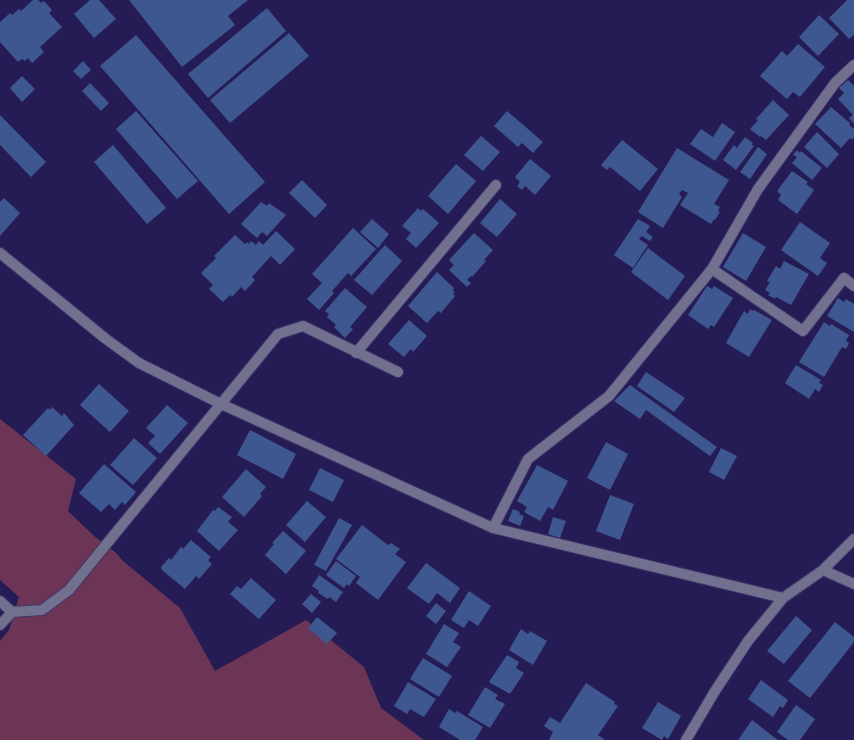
<svg xmlns="http://www.w3.org/2000/svg" width="854" height="740" viewBox="0 0 854 740" font-family="Figtree,sans-serif">
  <rect width="100%" height="100%" fill="#261c55"/>
  <path fill="#6c3555" d="M0,419l76,60 -8,32 26,25 21,16 8,9 57,47 35,63 91,-51 58,47 17,41 43,32h-424v-99l9,-11 10,-33 -19,-17z"/>
  <path fill="#3f5790" d="M33,0h5l3,3 3,-2 8,9 -3,3 13,14 -22,20 4,5 -12,11 -4,-5 -3,3 -3,-2 -4,3 -18,-20v-20l10,-9 2,2 7,-6 2,2z
    M90,0h9l17,19 -22,19 -20,-24z
    M129,0h119l-20,16 7,9 -53,42z
    M847,0h7v35l-5,4 -20,-21z
    M267,8l19,23 -78,67 -20,-24z
    M819,15l20,19 -21,22 -19,-19z
    M289,33l20,23 -79,67 -20,-23z
    M136,35l129,147 -36,32 -129,-148z
    M798,44l27,23 -25,30 -7,-5 -6,7 -27,-23 22,-25 5,5z
    M83,61l8,9 -10,9 -8,-8z
    M22,76l13,13 -13,13 -12,-14z
    M848,80l5,5 1,-1v40l-5,-6 4,-3 -15,-16 6,-6 -5,-5z
    M90,83l19,20 -8,8 -19,-20z
    M773,100l16,15 -23,25 -5,-4 -1,1 -10,-8 8,-9 -2,-1z
    M831,107l19,16 -1,2 5,4v8l-2,3 -2,-2 -9,10 -26,-24z
    M136,111l62,70 -21,18 -61,-70z
    M507,111l36,31 -10,11 -11,-10 -4,4 -24,-21z
    M0,115l46,47 -15,15 -31,-32z
    M722,123l13,9 -20,29 -25,-17 11,-15 12,8z
    M817,132l22,22 -12,14 -23,-21z
    M481,136l19,16 -17,19 -19,-16z
    M745,137l8,6 -2,1 3,2 -18,24 -13,-10 11,-15 3,3z
    M622,140l36,29 -18,22 -30,-24 -3,3 -6,-5z
    M113,145l53,63 -19,16 -53,-62z
    M758,147l9,7 -17,25 -10,-7z
    M677,148l52,32 -15,24 6,3 -2,4 2,1 -5,8 -1,-1 -3,5 -31,-19 8,-12 -6,-3 -3,4 3,3 -19,31 -25,-16z
    M797,150l3,3 1,-2 21,17 -10,12 -20,-17 5,-6 -4,-2z
    M530,159l21,17 -16,19 -10,-9 -3,4 -5,-4 3,-4 -5,-5z
    M456,164l20,17 -28,33 -20,-18z
    M792,171l16,11 -2,2 8,6 -17,24 -19,-14 3,-5 -4,-4z
    M302,180l25,25 -12,13 -26,-25z
    M4,198l16,15 -20,23v-34z
    M500,199l17,15 -20,23 -17,-14z
    M261,202l6,4 2,-3 17,12 -19,21 -5,-4 -5,6 -16,-14z
    M418,208l3,3 2,-2 16,14 -23,25 -10,-9 5,-6 -9,-7z
    M372,219l17,15 -11,14 -18,-16z
    M638,219l12,7 -4,6 7,5 -3,4 -8,-5 -3,3 9,6 -15,23 -19,-13z
    M800,222l30,21 -10,15 7,5 -9,13 -37,-26z
    M353,228l23,21 -25,27 -3,-3 -16,18 2,2 -15,17 -12,-11 15,-16 -10,-9z
    M276,231l19,18 -15,16 -9,-9 -19,21 3,3 -10,11 -4,-4 -9,10 -2,-2 -7,7 -14,-13 4,-4 -12,-12 15,-15 -2,-2 21,-21 10,9 2,-2 2,2 2,-3 5,4 3,-4 4,4z
    M474,233l19,17 -9,10 2,1 -14,16 -1,-1 -4,4 4,3 -4,4 -18,-17 5,-5 -5,-5z
    M743,233l23,14 -20,34 -23,-14z
    M385,245l17,16 -30,34 -18,-15z
    M648,248l37,28 -17,24 -37,-28z
    M784,261l25,13 -18,31 -15,-8 -1,2 -7,-4 2,-2 -5,-3 5,-8 -3,-1 9,-15 4,3z
    M437,272l17,16 -1,2 2,2 -2,2 2,2 -14,17 -3,-2 -11,12 -19,-17z
    M707,286l5,3 2,-3 19,12 -19,29 -3,-2 -3,4 -20,-14z
    M345,288l22,19 -17,20 3,2 -8,9 -11,-11 2,-2 -9,-8 2,-3 -4,-3z
    M838,298l6,4 2,-3 8,5v28l-27,-16z
    M750,309l3,2 1,-1 18,10 -23,37 -23,-14 18,-32 4,3z
    M409,320l18,16 -14,16 -2,-3 -7,8 -16,-13z
    M824,322l6,4 1,-2 18,11 -3,6 3,2 -3,6 -4,-2 -18,30 -25,-15z
    M796,365l25,15 -2,3 4,2 -4,7 -4,-3 -6,10 -24,-16z
    M646,372l39,26 -11,14 -37,-26z
    M99,384l30,27 -19,21 -30,-27z
    M630,385l87,62 -7,9 -64,-46 -6,9 -26,-18z
    M167,405l21,18 -28,31 -12,-11 7,-7 -9,-8z
    M52,407l10,9 2,-3 10,12 -28,31 -23,-21 25,-27 2,2z
    M250,430l46,24 -13,25 -46,-24z
    M134,438l23,20 -24,27 -23,-20z
    M606,442l22,12 -18,36 -23,-12z
    M721,448l16,8 -13,24 -15,-8z
    M104,464l32,28 -11,13 -3,-3 -7,8 -6,-6 -8,8 -22,-19z
    M537,465l31,16 -15,29 -5,-3 -8,14 -16,-9 3,-5 -10,-6z
    M320,468l24,12 -11,22 -24,-12z
    M246,469l20,18 -6,7 2,2 -18,21 -22,-20z
    M610,495l24,9 -14,36 -24,-9z
    M307,501l19,16 -21,25 -19,-17z
    M218,507l14,10 -4,5 10,8 -19,21 -22,-20 16,-21 2,1z
    M513,509l7,3 -1,2 5,2 -4,10 -12,-5z
    M553,517l13,4 -6,17 -12,-4z
    M339,518l13,7 -26,46 -12,-6z
    M362,525l26,20 3,-2 9,6 -5,5 11,8 -28,38 -22,-17 4,-6 -24,-18z
    M283,531l23,20 -20,23 -21,-19 9,-11 -2,-1z
    M191,540l20,17 -3,3 4,4 -13,15 -3,-3 -11,13 -23,-19 -1,-3 8,-9 2,2 10,-13 2,2z
    M336,561l20,15 -7,10 -2,-2 -3,4 -18,-13z
    M426,563l34,25 -10,15 -13,-10 -8,11 -22,-16z
    M319,575l24,17 -7,10 -7,-5 -1,2 -10,-6 1,-2 -7,-5z
    M251,578l25,22 -17,19 -29,-25 7,-8 4,3z
    M469,591l22,15 -13,20 -9,-6 -5,8 -13,-8z
    M311,594l10,8 -9,11 -10,-9z
    M436,603l10,8 -10,13 -10,-8z
    M796,616l16,14 -28,34 -17,-13z
    M317,617l20,16 -10,11 -19,-16z
    M835,622l19,15v5l-44,56 -22,-17z
    M444,624l15,9 -6,9 8,5 -14,20 -21,-13z
    M521,629l7,5 2,-3 17,10 -14,24 -24,-15z
    M507,655l12,7 -3,6 8,5 -14,21 -21,-12z
    M423,658l29,18 -13,21 -29,-18z
    M761,680l27,20 -5,8 -3,-2 -7,11 -25,-18z
    M408,682l28,17 -12,18 -14,-8 -3,5 -13,-8z
    M586,683l29,19 -1,2 4,2 -20,29 7,5h-56l4,-8 -9,-6 6,-9 10,6z
    M485,687l13,8 -3,4 10,5 -15,24 -22,-13z
    M658,702l23,14 -13,23 -4,-3 -2,4 -20,-12z
    M796,705l19,14 -15,21h-12l-11,-8z
    M449,709l6,4 2,-2 26,16 -8,13h-15l-21,-13z
    M752,720l26,20h-40z"/>
  <g fill="none" stroke-linecap="round" stroke-linejoin="round">
    <g stroke="#3f366c" stroke-width="12">
      <path id="service" d="M712,269l91,62 41,-53 10,8
        M356,353l140,-168
        M0,601l12,11 30,-2 27,-20 209,-256 25,-8 95,46
        M0,625l12,-13"/>
    </g>
    <g stroke="#3f366c" stroke-width="12">
      <path id="minor" d="M0,253l106,86 33,24 82,41 272,124 290,70
        M493,528l35,-69 81,-63 103,-127 46,-80 77,-106 19,-18
        M823,570l31,14
        M686,740l29,-49 33,-50 35,-43 40,-28 31,-31"/>
    </g>
    <use href="#service" stroke="#71708e" stroke-width="10"/>
    <use href="#minor" stroke="#71708e" stroke-width="10"/>
  </g>
</svg>
